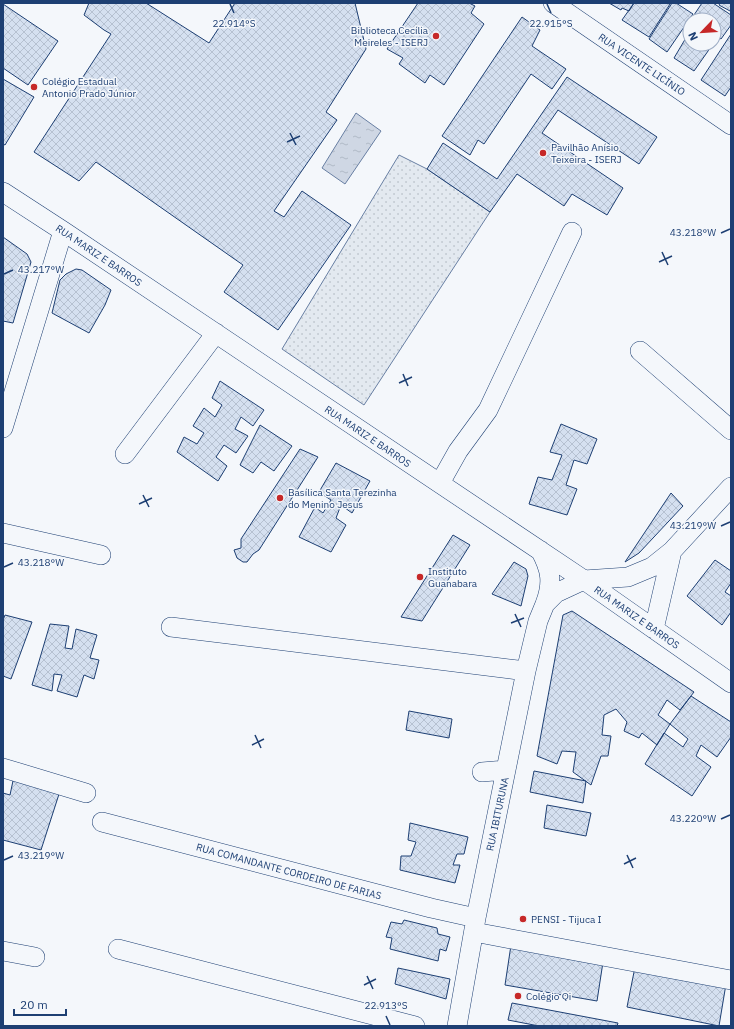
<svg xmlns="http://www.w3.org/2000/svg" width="734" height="1029" viewBox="0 0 734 1029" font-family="'IBM Plex Sans',sans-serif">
  <defs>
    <pattern id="grass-dots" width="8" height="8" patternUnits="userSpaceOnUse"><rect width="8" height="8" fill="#e3e9f0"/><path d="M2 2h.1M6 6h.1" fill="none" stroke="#c2c9d1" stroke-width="1.8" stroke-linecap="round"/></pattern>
    <pattern id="water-ripples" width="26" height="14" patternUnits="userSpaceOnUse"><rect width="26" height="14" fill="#cfd7e4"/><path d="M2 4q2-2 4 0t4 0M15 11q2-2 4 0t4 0" fill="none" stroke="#b1bac7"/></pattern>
    <pattern id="building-cross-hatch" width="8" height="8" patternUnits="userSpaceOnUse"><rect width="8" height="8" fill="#d5e0f0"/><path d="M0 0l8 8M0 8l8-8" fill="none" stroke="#b6c1d1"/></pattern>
  </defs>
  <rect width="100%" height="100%" fill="#f4f7fb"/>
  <path fill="url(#grass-dots)" stroke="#687fa3" d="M399,155l28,14 63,43 -126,193 -82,-56z"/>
  <path fill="url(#water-ripples)" stroke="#687fa3" d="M356,113l25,18 -36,53 -23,-16z"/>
  <path fill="url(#building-cross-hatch)" stroke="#1d3f73" d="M89,3h57l63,40 26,-40h120l11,46 -40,63 11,8 -63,91 10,6 18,-26 49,34 -73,105 -54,-38 19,-27 -147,-103 -17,19 -45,-29 77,-118 -7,-4 -20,-15z
    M418,3h51l6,3 -4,7 13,11 -40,61 -14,-10 -5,8 -26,-19 4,-6 -16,-9z
    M609,3h25l-5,8 -7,-3 -1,2z
    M634,3h34l2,1 -21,33 -27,-17z
    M672,3h4l17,11 -26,38 -18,-13z
    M702,3h11l18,12v10l-10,14 -7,-5v-14h-20l-2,-2z
    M720,3h11v7l-1,1 -11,-6z
    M3,4l55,37 -30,44 -25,-17z
    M522,17l18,13 -8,16 34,23 -14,20 -21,-15 -47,70 -6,-4 -8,15 -28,-19z
    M690,31v13h23l-19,27 -20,-13z
    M731,34v53l-6,9 -24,-16z
    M567,77l90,60 -18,27 -81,-54 -16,23 81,55 -16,27 -35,-21 -8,12 -47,-32 -27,38 -63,-43 16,-26 54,36z
    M3,79l31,18 -29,48 -2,-1z
    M3,237l24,17 4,8 -18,61 -10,-2z
    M76,269l6,1 29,20 -6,15 -16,28 -37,-20 8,-33 6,-6z
    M220,381l44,29 -11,16 -12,-9 -6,12 13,7 -12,17 -12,-8 -8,12 11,9 -9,15 -41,-29 7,-15 13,7 7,-11 -11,-7 11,-18 11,9 7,-12 -10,-7z
    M561,424l36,15 -10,25 -13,-4 -8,25 11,4 -10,26 -38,-11 9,-27 14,3 10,-25 -12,-3z
    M260,425l32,21 -18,25 -13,-9 -8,11 -13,-8z
    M300,449l18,8 -59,93 -6,4 -6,8h-4l-6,-4 -3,-8 7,-2v-9z
    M336,463l34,18 -18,32 -11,-8 -5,13 10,7 -15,27 -32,-15 16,-30 8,6 8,-13 -12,-8z
    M671,493l12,13 -44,47 -14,9z
    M453,535l17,10 -48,76 -21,-4z
    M715,560l16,11v12l-6,9 6,4v16l-9,13 -35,-29z
    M514,562l12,7 2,7 -7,30 -29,-12z
    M572,611l122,81 -14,18 -13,-10 -9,15 12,9 -13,21 -15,-12 -3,5 -15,-7 3,-9 -11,-13 -12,6 -2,20 9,1 -3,20h-7l-10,29 -18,-13 3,-20 -14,-1 -5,13 -20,-8 26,-141z
    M5,615l27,7 -21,57 -8,-3v-56z
    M50,624l19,2 -4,22 7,1 4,-20 21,6 -7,23 9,2 -5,19 -10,-4 -7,22 -20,-6 5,-16 -8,-1 -2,17 -20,-6z
    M691,696l40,26v15l-14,20 -16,-12 -5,11 15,11 -19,29 -47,-32 19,-31 19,14 5,-8 -18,-15z
    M409,711l43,8 -3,19 -43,-8z
    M534,771l52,10 -3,22 -53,-11z
    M14,776l46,15 -19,59 -38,-10v-47l7,2z
    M547,805l44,8 -5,23 -42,-8z
    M410,823l58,14 -4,17h-7l-4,11h7l-5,18 -55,-13 1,-14h10l5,-14 -8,-2z
    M404,920l33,8 1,6 12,3 -4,14 -6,-2 -2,12 -48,-12 2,-11 -6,-1 5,-15 11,2z
    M511,945l92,17 -6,39 -92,-16z
    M635,967l91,17 -7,42 -92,-19z
    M398,968l52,11 -4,20 -51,-15z
    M512,1003l106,20 -1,3h-78l-31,-6z"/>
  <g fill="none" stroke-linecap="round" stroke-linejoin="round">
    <g stroke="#1d3f73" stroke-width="20">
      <path id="minor" d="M553,3l178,122
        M3,192l60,39 521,349 147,103
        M640,351l91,79
        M3,428l60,-197
        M125,454l91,-121
        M440,483l18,-32 30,-41 84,-178
        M3,533l98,22
        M540,550c11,20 13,33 5,54
        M171,627l355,44
        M654,629l18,-78
        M3,768l83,25
        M482,772l24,-2
        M102,822l329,86 45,10
        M474,932l257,48
        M118,949l297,77
        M3,951l32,6
        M457,1026l19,-108 50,-247 12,-50 7,-17 11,-11 28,-13 44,-3 24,-10 20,-16 59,-64"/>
    </g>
    <use href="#minor" stroke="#f4f7fb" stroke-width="19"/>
  </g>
  <path fill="none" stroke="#1d3f73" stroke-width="1.5" d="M230,4l4,9M547,4l4,9M290,133l6,12M287,142l13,-6M721,233l9,-4M662,252l6,13M659,262l13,-6M4,274l9,-4M403,374l5,12M399,383l13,-6M143,495l6,12M139,504l13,-6M721,526l9,-4M4,567l9,-4M515,614l6,13M511,623l13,-5M255,735l6,13M252,745l12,-6M721,819l9,-4M627,855l6,13M4,860l9,-4M624,864l12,-6M367,976l6,13M364,985l12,-6M386,1016l4,9"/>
  <g fill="#c62828" stroke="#f4f7fb" stroke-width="1.5">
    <circle cx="436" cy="36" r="4"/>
    <circle cx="34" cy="87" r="4"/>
    <circle cx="543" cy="153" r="4"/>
    <circle cx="280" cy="498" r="4"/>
    <circle cx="420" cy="577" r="4"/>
    <circle cx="523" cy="919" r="4"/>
    <circle cx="518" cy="996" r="4"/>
  </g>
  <g text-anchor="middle" stroke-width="3" stroke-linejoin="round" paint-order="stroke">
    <g font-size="10" fill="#1d3f73" stroke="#f4f7fb" text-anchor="start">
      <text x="428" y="34" text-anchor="end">Biblioteca Cecília<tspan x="428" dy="12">Meireles - ISERJ</tspan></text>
      <text x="42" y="85">Colégio Estadual<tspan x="42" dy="12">Antonio Prado Júnior</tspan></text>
      <text x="551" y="151">Pavilhão Anísio<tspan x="551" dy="12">Teixeira - ISERJ</tspan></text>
      <text x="288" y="496">Basílica Santa Terezinha<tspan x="288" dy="12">do Menino Jesus</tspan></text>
      <text x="428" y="575">Instituto<tspan x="428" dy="12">Guanabara</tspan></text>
      <text x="531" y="923">PENSI - Tijuca I</text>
      <text x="526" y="1000">Colégio Qi</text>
    </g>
    <g font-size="10" fill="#1d3f73" stroke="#f4f7fb">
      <text transform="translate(642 64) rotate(34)" y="4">RUA VICENTE LICÍNIO</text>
      <text transform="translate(99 255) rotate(34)" y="4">RUA MARIZ E BARROS</text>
      <text transform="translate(368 436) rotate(34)" y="4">RUA MARIZ E BARROS</text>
      <text transform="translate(637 617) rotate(35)" y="4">RUA MARIZ E BARROS</text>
      <text transform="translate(497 814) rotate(-78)" y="4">RUA IBITURUNA</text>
      <text transform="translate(289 871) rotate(15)" y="4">RUA COMANDANTE CORDEIRO DE FARIAS</text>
    </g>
  </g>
  <g font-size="10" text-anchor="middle" fill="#1d3f73" stroke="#f4f7fb" stroke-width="3" stroke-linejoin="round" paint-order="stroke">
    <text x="234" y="27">22.914°S</text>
    <text x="551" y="27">22.915°S</text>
    <text x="693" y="236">43.218°W</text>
    <text x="41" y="273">43.217°W</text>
    <text x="693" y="529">43.219°W</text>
    <text x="41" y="566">43.218°W</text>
    <text x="693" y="822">43.220°W</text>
    <text x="41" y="859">43.219°W</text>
    <text x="386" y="1009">22.913°S</text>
  </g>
  <rect width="734" height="1029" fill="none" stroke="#1d3f73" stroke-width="8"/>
  <g transform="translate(702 32) rotate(245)"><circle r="19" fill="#f4f7fb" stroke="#9eadc5"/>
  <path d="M0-3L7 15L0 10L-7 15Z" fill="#c62828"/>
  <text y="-6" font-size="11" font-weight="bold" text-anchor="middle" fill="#1d3f73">N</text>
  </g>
  <path d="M14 1009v6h52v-6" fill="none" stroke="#1d3f73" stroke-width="2"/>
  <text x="20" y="1009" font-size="12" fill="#1d3f73" stroke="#f4f7fb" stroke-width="3" paint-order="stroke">20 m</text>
</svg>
